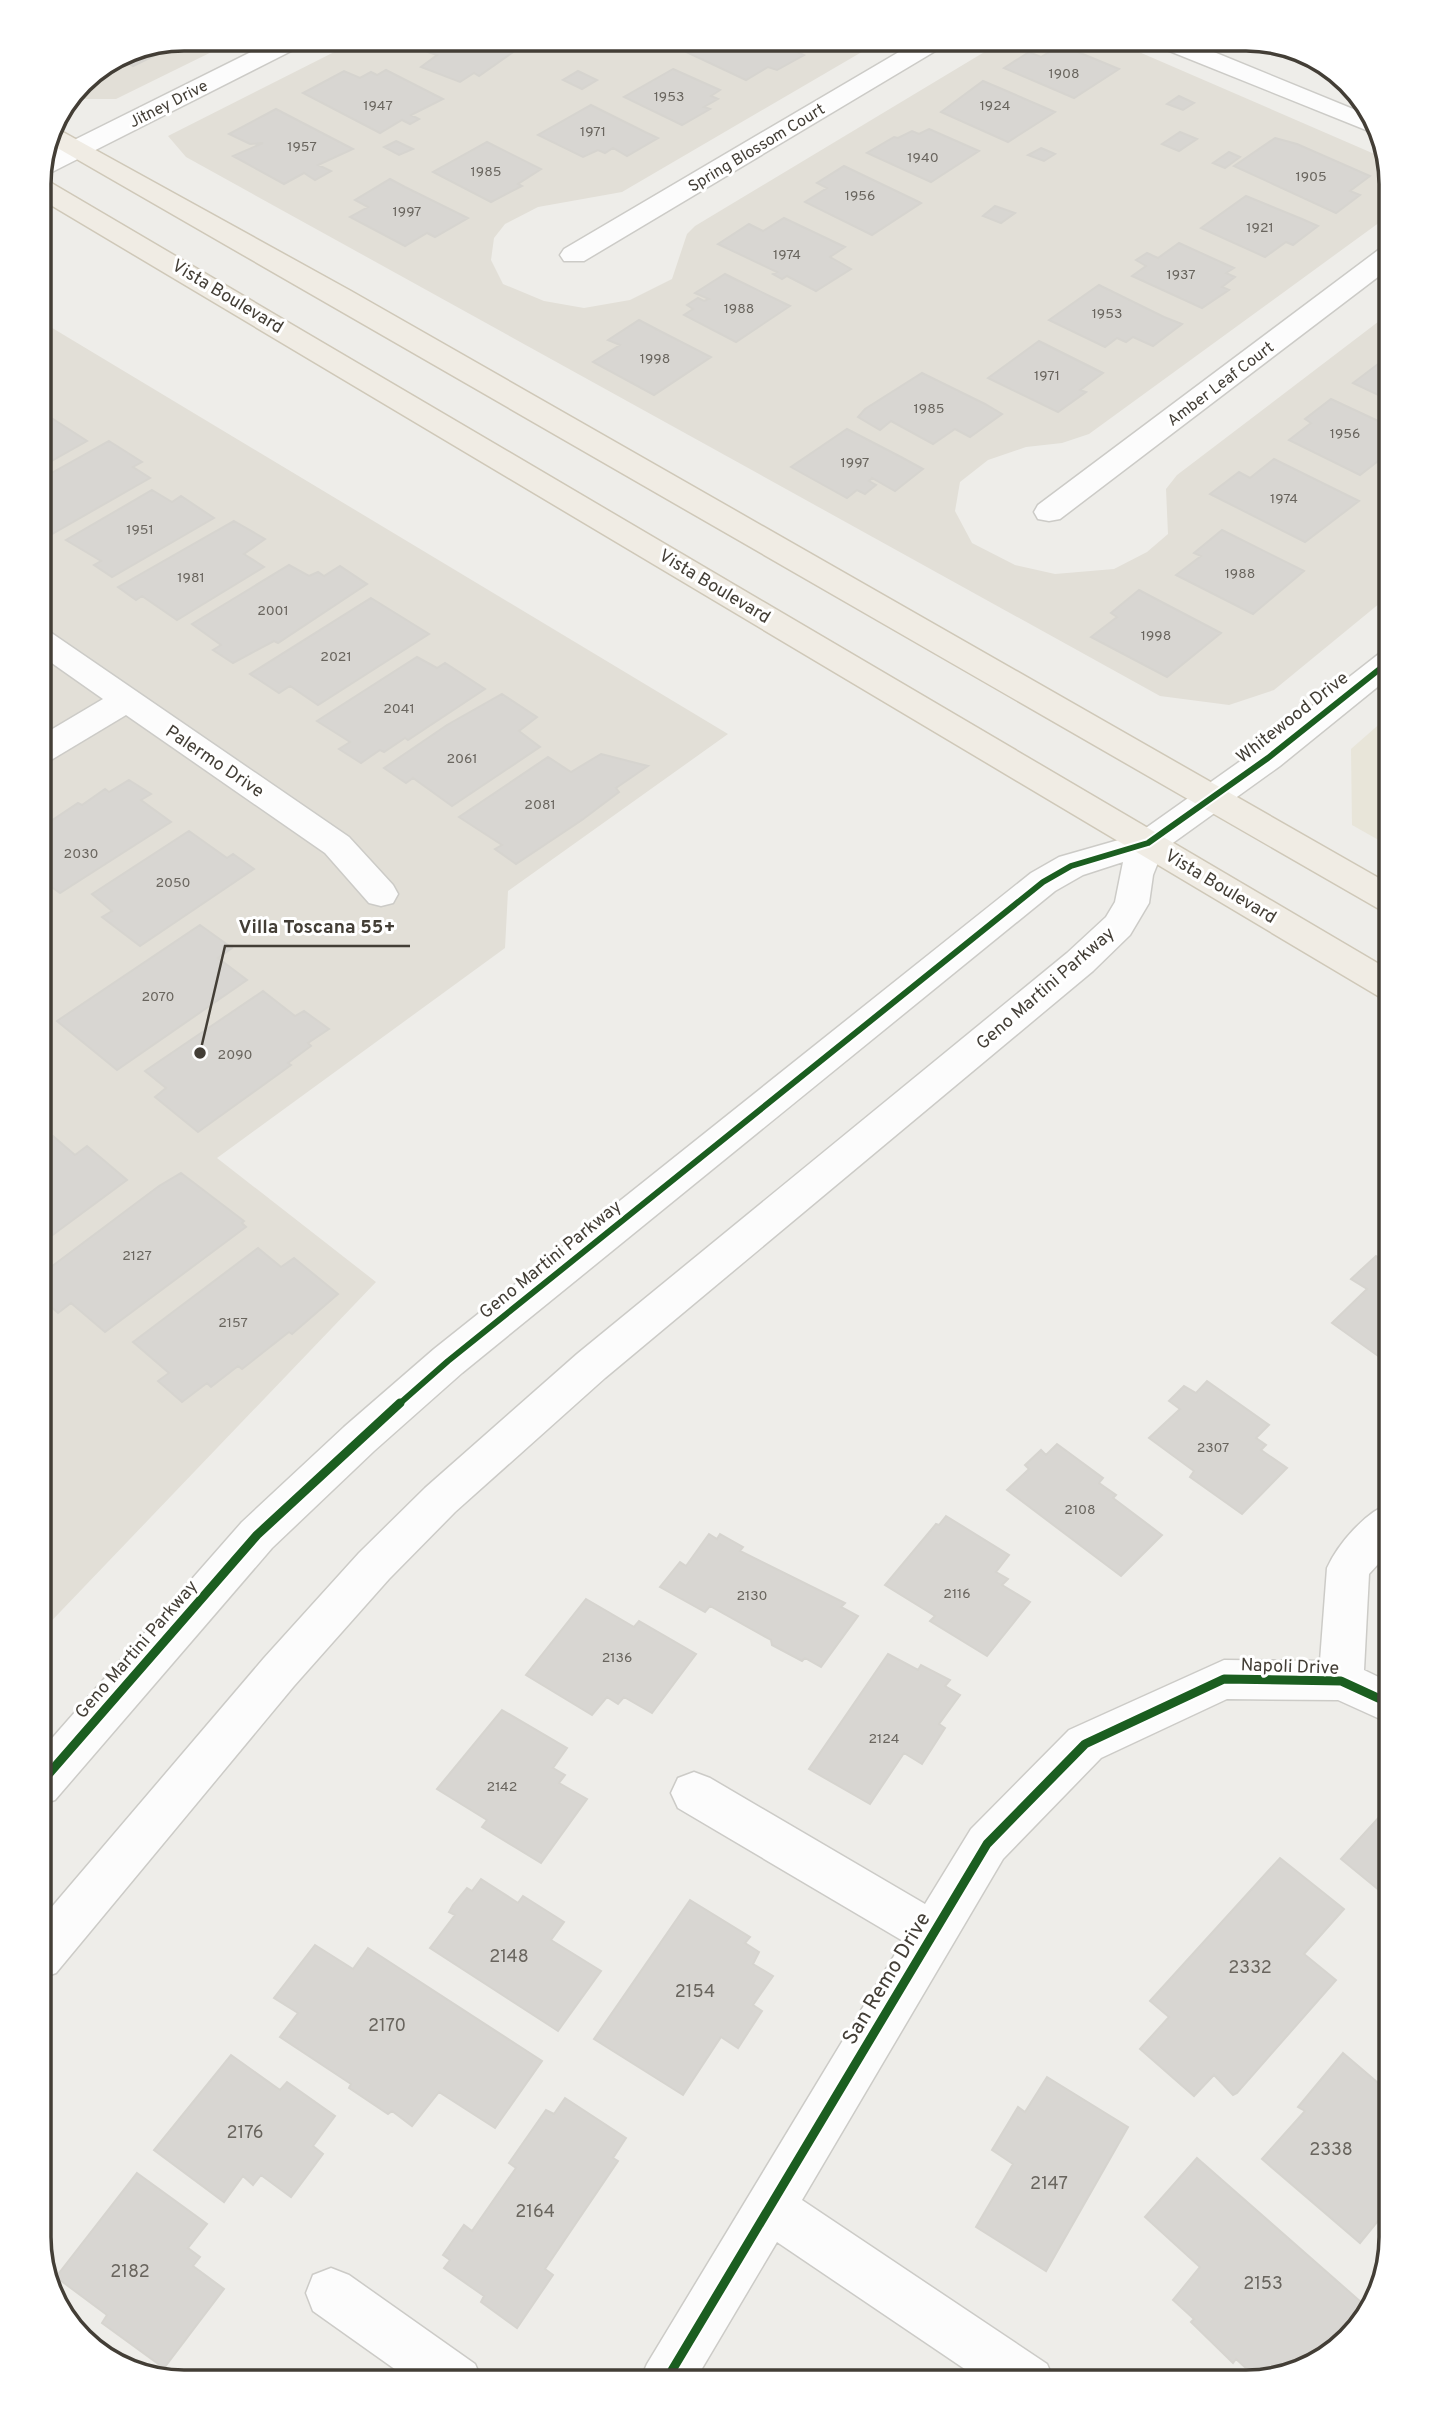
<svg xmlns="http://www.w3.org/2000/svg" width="1430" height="2421" viewBox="0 0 1430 2421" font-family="Overpass,sans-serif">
  <rect width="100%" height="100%" fill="#eeede9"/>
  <path fill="#e2dfd7" d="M184,39h54l-122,60h-48l13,-18 47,-32z
    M360,39h524l-262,153 -84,15 -33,17 -11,14 -3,22 12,24 41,17 40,7 46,-8 42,-21 15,-45 8,-8 311,-187h103l277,120 5,25v30l-302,220 -27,9 -36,4 -38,13 -28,22 -5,29 17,32 43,22 40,9 59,-5 33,-17 21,-18 -2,-45 11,-14 214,-163v282l-117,96 -45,15 -69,-9 -974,-539 -18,-21z
    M1243,39h13l71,24 15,18z
    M39,320l689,414 -220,157 -3,57 -288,210 159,124 -337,352z"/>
  <path fill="#e8e5d9" d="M1391,714v133l-39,-22 -1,-76z"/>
  <path fill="#d8d6d2" stroke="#d6d4cf" stroke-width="2" d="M409,39h74l33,11 -37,26 -5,-3 -14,9 -39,-15 16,-12 -35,-12z
    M706,39h62l36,16 -27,15 -9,-3 -22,13 -62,-29z
    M158,44l10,5 -35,17 -16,-9 11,-8z
    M1061,45l58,24 -45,29 -70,-30 25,-16 12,5z
    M673,69l47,21 -9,6 7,3 -14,8 6,2 -28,16 -58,-28z
    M386,70l57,29 -32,16 8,4 -9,5 -8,-4 -22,13 -77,-40 41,-22 16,7 11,-6 6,3z
    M578,71l19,9 -15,9 -19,-9z
    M983,81l19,8 53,23 -47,30 -67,-30z
    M1179,96l15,7 -11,7 -16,-6z
    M591,105l54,27 13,6 -31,18 -14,-8 -8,5 -7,-3 -15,7 -45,-22z
    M276,109l77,40 -35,16 13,6 -16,9 -11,-7 -20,11 -51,-28 30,-13 -13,1 -21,-10z
    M929,129l50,22 -48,31 -64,-29 27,-16 4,1 14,-7 7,3z
    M1180,132l17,7 -18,12 -17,-7z
    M1275,138l22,6 73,32 -20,15 10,4 -24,18 -102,-47z
    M396,141l17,8 -14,6 -15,-8z
    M487,142l54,27 -23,15 4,2 -31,16 -58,-30z
    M1041,148l14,6 -11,7 -16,-6z
    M1229,152l11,5 -15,11 -12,-5z
    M844,166l75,36 2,1 -49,32 -67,-33 22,-14 -10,-5z
    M390,179l15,8 63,31 -33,19 -8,-4 -22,13 -55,-29 18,-10 -13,-7z
    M1246,196l56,23 16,7 -25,19 -7,-3 -21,15 -64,-29z
    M995,206l20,7 -14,10 -18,-7z
    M784,218l61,29 -15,10 21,12 -35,22 -29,-15 -5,3 -9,-5 4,-2 -59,-28 31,-20 14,7z
    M1179,243l55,25 -8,5 9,4 -13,10 7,3 -27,18 -70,-32 14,-10 -10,-6 11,-7 11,5z
    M725,274l14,7 51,25 -54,36 -52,-27 9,-6 -6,-4 11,-7 6,3 5,-2 -14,-6z
    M1099,285l65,32 18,7 -29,22 -20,-9 -7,5 -9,-4 -12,9 -56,-27z
    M639,320l21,11 51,26 -57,38 -61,-33 27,-17 -12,-5z
    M1039,341l64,32 -23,17 6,2 -28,20 -70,-34z
    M1378,364l13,4v33l-38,-18z
    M922,373l63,31 17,10 -32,23 -15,-8 -22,15 -42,-23 -11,9 -22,-13 7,-8z
    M1331,399l60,28v24l-31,24 -71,-35 22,-17 -6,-4z
    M39,410l48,31 -48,27z
    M847,429l54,28 22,12 -28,22 -23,-13 -3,3 7,4 -11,9 -8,-4 -10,8 -56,-31z
    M109,441l33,21 -9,5 17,11 -98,56 -13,-9v-45z
    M1274,459l85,42 -54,41 -95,-48 29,-22 11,6z
    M152,490l20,12 9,-6 33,22 -102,59 -18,-12 7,-4 -35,-21z
    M234,521l31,18 -21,15 20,13 -87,53 -35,-24 -6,4 -18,-13z
    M1222,530l82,41 -51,43 -77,-39 25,-19 -7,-3z
    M289,565l20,11 9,-4 6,4 16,-10 27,18 -89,59 -4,-2 -41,22 -20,-13 8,-5 -29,-21z
    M1139,590l17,9 65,34 -54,44 -76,-40 26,-20 -6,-4z
    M371,598l58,36 -111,71 -28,-19 -11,7 -29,-19z
    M417,657l20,11 8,-5 40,26 -77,51 -3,-2 -21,14 -4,-2 -19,13 -22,-14 11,-7 -33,-21z
    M502,694l35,23 -18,14 21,16 -88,59 -39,-28 -7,5 -22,-15 63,-43z
    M601,754l47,12 -32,22 3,4 -37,28 -66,44 -21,-15 7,-4 -43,-28 89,-60 23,15z
    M129,780l22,14 -10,6 30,22 -111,71 -21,-15v-49l39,-26 4,2 23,-16 4,3z
    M189,831l38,27 6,-4 21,15 -114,77 -38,-29 10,-6 -20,-17z
    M200,925l32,23 -14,10 29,22 -130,90 -60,-49z
    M263,991l32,25 9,-5 25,18 -21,14 3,3 -23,17 3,2 -93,67 -43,-35 11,-9 -21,-17z
    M53,1136l22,19 12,-9 40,34 -88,65v-99z
    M181,1173l63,48 -2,2 4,4 -141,105 -34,-29 -13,10 -19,-17v-20l120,-90z
    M258,1248l23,19 13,-9 44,36 -46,40 -3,-2 -47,37 -4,-3 -27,21 -4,-4 -25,19 -24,-21 11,-8 -36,-31z
    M1391,1251v97l-10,10 -49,-35 35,-34 -16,-10 25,-23 5,4z
    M1207,1381l62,44 -13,13 10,7 -5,5 26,18 -45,46 -52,-37 4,-6 -45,-33 31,-29 -11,-8 15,-15 12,7z
    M1057,1444l46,34 -4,5 17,12 -3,3 49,37 -41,41 -114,-86 22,-21 -4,-4 16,-15 5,5z
    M946,1516l63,39 -13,17 12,7 -6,6 28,17 -43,54 -57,-35 5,-5 -50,-31 51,-61 3,1z
    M709,1534l8,5 3,-5 23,13 -3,4 105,52 -4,4 17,9 -37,51 -16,-9 -3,3 -30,-16 -1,-5 -61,-34 -5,6 -45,-25 20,-25 6,4z
    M586,1599l48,28 5,-6 57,33 -44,59 -28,-16 -6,7 -11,-7 -15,18 -66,-40z
    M888,1654l30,16 3,-5 29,15 -5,6 15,9 -21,29 6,4 -23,36 -18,-11 -34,51 -61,-35z
    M502,1710l65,38 -14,20 12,7 -6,8 28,16 -46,64 -59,-36 5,-7 -50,-31z
    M1391,1804v96l-50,-41z
    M1280,1858l64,51 -40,45 32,26 -99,113 -4,2 -19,-20 -20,21 -54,-47 29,-32 -19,-16z
    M481,1879l37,24 5,-7 41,26 -13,18 50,31 -43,60 -128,-83 25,-33 -6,-3 4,-7 14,-17 5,3z
    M690,1900l60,37 -5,6 14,9 -6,12 20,12 -20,29 9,6 -24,37 -17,-11 -38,58 -89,-56z
    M315,1945l38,24 15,-21 174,113 -47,67 -56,-36 -27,34 -20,-15 -4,3 -39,-26 2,-4 -71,-47 18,-24 -24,-15z
    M1343,2053l48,41v111l-31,38 -98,-84 43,-48 -7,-4z
    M231,2055l49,35 7,-8 48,34 -22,30 10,8 -32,43 -30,-22 -8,10 -10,-9 -19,26 -70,-52z
    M1047,2077l81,50 -82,144 -70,-44 37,-63 -21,-14 26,-43 7,5z
    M565,2098l61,40 -13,20 5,3 -73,108 8,6 -36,53 -36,-26 3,-6 -40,-28 6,-8 -7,-5 21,-30 8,6 44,-63 -7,-5 37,-53 8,4z
    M1197,2158l173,152 -3,8 -57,50 -51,12 -23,-21 -3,4 -42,-41 3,-3 -21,-19 27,-33 -55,-50z
    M137,2173l70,51 -19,24 12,9 -7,9 31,23 -60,79 -62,-45 5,-8 -51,-38z"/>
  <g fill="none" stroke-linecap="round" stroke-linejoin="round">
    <g stroke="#cccbc7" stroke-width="3">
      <path id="minor" d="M277,39h32l-4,5 -255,129 -11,1 5,-19z
        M921,39h30l-4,5 -363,217h-20l-4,-6 4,-6z
        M1148,39h34l193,79 6,18 -229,-92z
        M1391,246v21l-331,252 -11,2 -11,-2 -4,-7 4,-7 343,-257z
        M39,629l11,3 299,205 44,48 5,9 -5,9 -12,3 -12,-3 -44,-50 -199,-138 -75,45 -12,3v-26l64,-38 -64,-45z
        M1391,650v26l-111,90 -117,84 -10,25 -4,28 -19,32 -37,36 -488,407 -150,134 -66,67 -95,107 -238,287 -17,6v-57l225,-264 95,-105 66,-65 152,-134 490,-401 39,-36 9,-15 8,-40 -40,13 -28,16 -593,482 -88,78 -102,97 -217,252 -16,5v-52l203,-231 102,-95 90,-78 597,-476 28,-16 77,-22 120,-85 124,-97z
        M1391,1503v47l-22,24 -5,96 27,13v41l-53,-24 -111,-1 -126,59 -98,101 -201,341 245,164 8,18h-71l-207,-140 -83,140h-55l8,-18 256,-423 -225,-133 -7,-15 7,-15 16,-6 16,6 215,126 46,-75 98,-99 155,-70 96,1 7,-93c11,-24 38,-56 64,-65z
        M331,2268l18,7 126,89 8,18h-70l-100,-71 -7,-18 7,-18z"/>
    </g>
    <g stroke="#cfc8b8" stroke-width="3">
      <path id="major" d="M52,126l299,165 1040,594v27l-12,-3 -1332,-767z
        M39,179l9,2 1343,790v29l-13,-4 -1339,-798z"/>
    </g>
    <use href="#minor" fill="#fcfcfc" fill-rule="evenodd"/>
    <use href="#major" fill="#f0ece4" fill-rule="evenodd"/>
    <g stroke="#fff" stroke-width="10">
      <path id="cycleway-far1" d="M398,1405l50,-44 595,-479 28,-16 77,-23 120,-85 123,-98"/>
    </g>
    <g stroke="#fff" stroke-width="13">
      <path id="cycleway" d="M39,1785l218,-250 143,-132
        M665,2382l322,-538 98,-100 139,-65 117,2 50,23"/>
    </g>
    <use href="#cycleway-far1" stroke="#1b5e20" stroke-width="6"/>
    <use href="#cycleway" stroke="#1b5e20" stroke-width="9"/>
  </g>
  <g text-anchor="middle" stroke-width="6" stroke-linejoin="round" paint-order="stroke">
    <g font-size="14" fill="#69655e">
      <text x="1064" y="78">1908</text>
      <text x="669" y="101">1953</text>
      <text x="378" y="110">1947</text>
      <text x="995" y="110">1924</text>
      <text x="593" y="136">1971</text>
      <text x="302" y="151">1957</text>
      <text x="923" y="162">1940</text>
      <text x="486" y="176">1985</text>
      <text x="1311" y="181">1905</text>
      <text x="860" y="200">1956</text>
      <text x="407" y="216">1997</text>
      <text x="1260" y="232">1921</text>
      <text x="787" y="259">1974</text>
      <text x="1181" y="279">1937</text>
      <text x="739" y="313">1988</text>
      <text x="1107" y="318">1953</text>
      <text x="655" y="363">1998</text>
      <text x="1047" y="380">1971</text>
      <text x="929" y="413">1985</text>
      <text x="1345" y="438">1956</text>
      <text x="855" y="467">1997</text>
      <text x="1284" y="503">1974</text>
      <text x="140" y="534">1951</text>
      <text x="1240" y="578">1988</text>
      <text x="191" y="582">1981</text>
      <text x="273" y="615">2001</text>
      <text x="1156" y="640">1998</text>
      <text x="336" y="661">2021</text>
      <text x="399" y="713">2041</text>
      <text x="462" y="763">2061</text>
      <text x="540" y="809">2081</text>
      <text x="81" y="858">2030</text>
      <text x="173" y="887">2050</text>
      <text x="158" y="1001">2070</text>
      <text x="235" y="1059">2090</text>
      <text x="137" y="1260">2127</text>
      <text x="233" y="1327">2157</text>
      <text x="1213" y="1452">2307</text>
      <text x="1080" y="1514">2108</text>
      <text x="957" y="1598">2116</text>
      <text x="752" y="1600">2130</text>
      <text x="617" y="1662">2136</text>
      <text x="884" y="1743">2124</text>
      <text x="502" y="1791">2142</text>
    </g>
    <g font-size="16" fill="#433e36" stroke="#fff">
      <text transform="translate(168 103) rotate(-27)" y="6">Jitney Drive</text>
      <text transform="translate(756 147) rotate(-31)" y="6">Spring Blossom Court</text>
      <text transform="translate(1220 383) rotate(-37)" y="6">Amber Leaf Court</text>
    </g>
    <g font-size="18" fill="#433e36" stroke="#fff">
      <text transform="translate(228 296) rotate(31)" y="6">Vista Boulevard</text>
      <text transform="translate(715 586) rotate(31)" y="6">Vista Boulevard</text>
      <text transform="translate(1292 717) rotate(-38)" y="6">Whitewood Drive</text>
      <text transform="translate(215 761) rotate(34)" y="6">Palermo Drive</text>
      <text transform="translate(1221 886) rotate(31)" y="6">Vista Boulevard</text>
      <text transform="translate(1045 988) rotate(-41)" y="6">Geno Martini Parkway</text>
      <text transform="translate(550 1259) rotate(-39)" y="6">Geno Martini Parkway</text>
      <text transform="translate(136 1649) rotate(-49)" y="6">Geno Martini Parkway</text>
      <text transform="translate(1290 1666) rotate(2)" y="6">Napoli Drive</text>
    </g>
    <g font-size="18" fill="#69655e">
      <text x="509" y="1962">2148</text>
      <text x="1250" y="1973">2332</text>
      <text x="695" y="1997">2154</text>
      <text x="387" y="2031">2170</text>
      <text x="245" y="2138">2176</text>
      <text x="1331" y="2155">2338</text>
      <text x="1049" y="2189">2147</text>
      <text x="535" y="2217">2164</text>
      <text x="130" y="2277">2182</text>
      <text x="1263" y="2289">2153</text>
    </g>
    <g font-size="21" fill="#433e36" stroke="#fff">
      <text transform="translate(886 1978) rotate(-59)" y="7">San Remo Drive</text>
    </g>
  </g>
  <path d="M0 0H1430V2421H0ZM184 51H1246A133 133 0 0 1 1379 184V2237A133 133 0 0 1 1246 2370H184A133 133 0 0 1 51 2237V184A133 133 0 0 1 184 51Z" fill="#fff" fill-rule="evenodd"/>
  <path fill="none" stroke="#433e36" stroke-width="3.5" d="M184 51H1246A133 133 0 0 1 1379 184V2237A133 133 0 0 1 1246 2370H184A133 133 0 0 1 51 2237V184A133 133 0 0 1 184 51Z"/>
  <path fill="none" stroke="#433e36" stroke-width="2.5" d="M200 1053L225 946H410"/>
  <circle fill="#433e36" stroke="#fff" stroke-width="2.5" cx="200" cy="1053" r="7"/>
  <g font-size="19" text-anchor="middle" font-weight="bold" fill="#433e36" stroke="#fff" stroke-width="6" stroke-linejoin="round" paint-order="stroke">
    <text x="317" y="933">Villa Toscana 55+</text>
  </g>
</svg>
